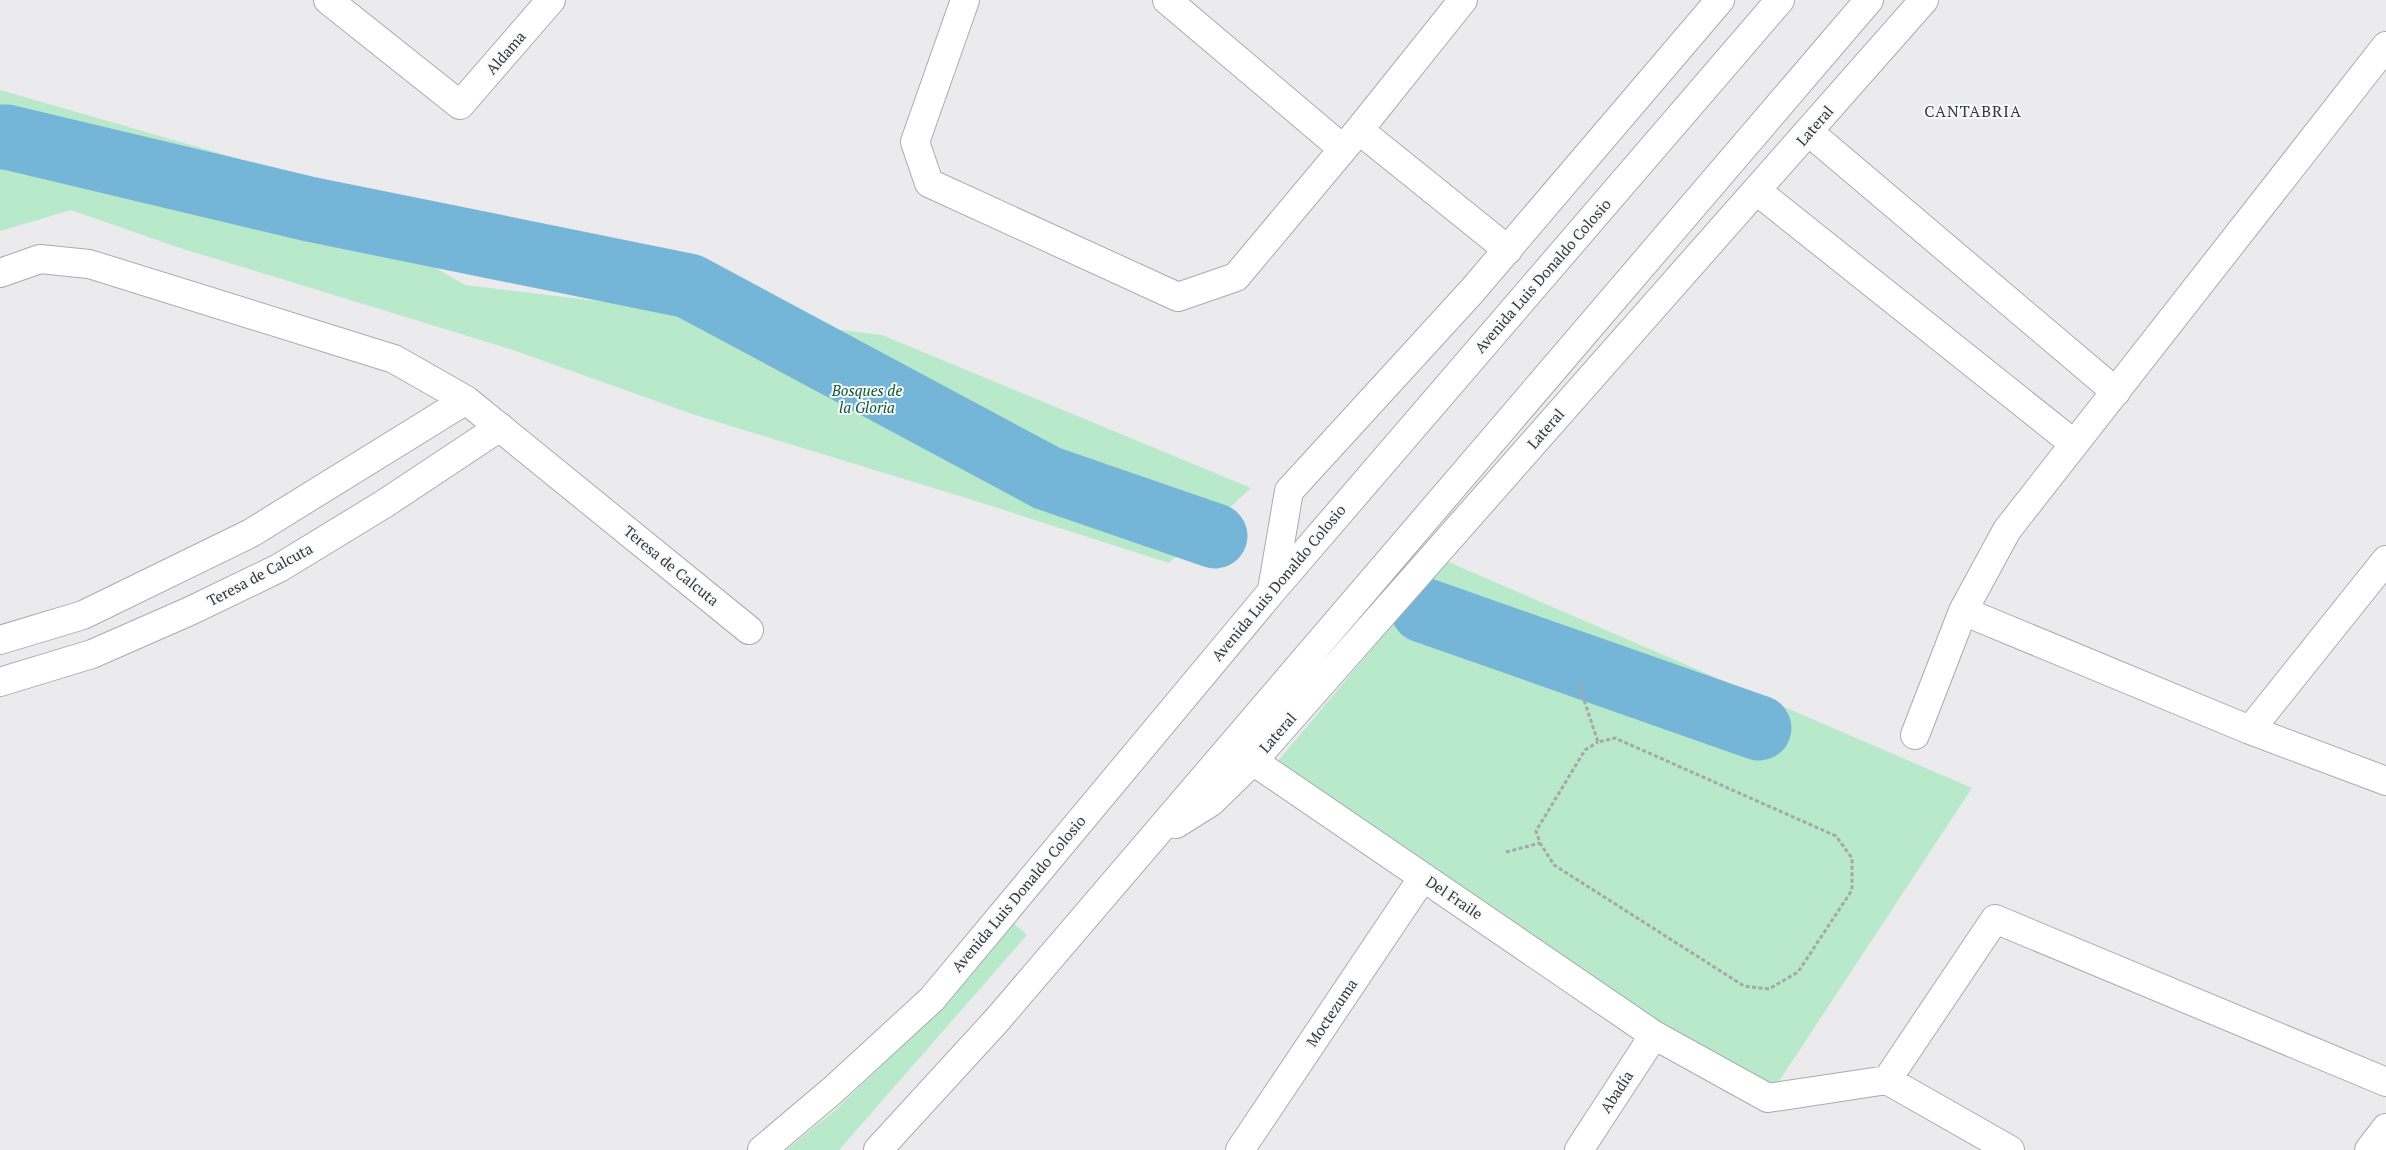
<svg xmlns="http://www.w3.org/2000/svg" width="2386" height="1150" viewBox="0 0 2386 1150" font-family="'PT Serif',serif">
  <rect width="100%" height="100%" fill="#ebebed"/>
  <path fill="#b8e9cb" d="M0,90l257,74 208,121 417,50 369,153 -82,75 -190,-61 -284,-87 -182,-65 -336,-103 -106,-37 -71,21z
    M1446,561l526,227 -204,310 -491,-336z
    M1012,922l15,13 -188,215h-53l47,-38 95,-90z"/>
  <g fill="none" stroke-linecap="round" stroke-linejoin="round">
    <path stroke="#75b6d8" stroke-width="65" d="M0,137h7l302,72 380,77 358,192 168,58
      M1423,610l336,118"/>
    <g stroke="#aaabad" stroke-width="30">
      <path id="minor" d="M328,0l132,105 91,-105
        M965,0l-50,142 14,41 249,114 58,-20 123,-147 104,-130
        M1167,0l176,149
        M1359,130l149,120
        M1809,132l307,260
        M1757,191l316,252
        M0,273l40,-14 49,5 305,95 72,41 283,230
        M1272,590l17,-99 183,-200 248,-291
        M1963,611l287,119 136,51
        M0,640l83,-25 168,-82 215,-133
        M0,682l92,-28 98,-43 89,-43 105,-64 116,-77
        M2250,730l136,-170
        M1915,735l48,-124 44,-81 379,-484
        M1253,761l401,274 114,63 119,-18 123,70
        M1176,824l35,-22 42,-41 671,-761
        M1887,1080l108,-161 391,163
        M762,1150l71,-60 99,-91 340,-408 508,-591
        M878,1150l119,-130 872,-1020
        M1240,1150l183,-273
        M1579,1150l75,-115
        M2369,1150l17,-22"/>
    </g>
    <path stroke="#a7a7a9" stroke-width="3" stroke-dasharray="4 2.5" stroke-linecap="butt" d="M1578,682l20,60 17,-4 221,98 16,22v32l-54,82 -29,17 -25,-3 -190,-121 -14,-22 -4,-12 49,-81 13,-8
      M1506,852l34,-9"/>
    <use href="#minor" stroke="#fff" stroke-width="28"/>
  </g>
  <g text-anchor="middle" stroke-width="4" stroke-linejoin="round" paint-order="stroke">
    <g font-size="15" fill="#363637" stroke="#f8f9fb">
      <text transform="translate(506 53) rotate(-49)" y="5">Aldama</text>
      <text transform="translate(1815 126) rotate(-49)" y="5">Lateral</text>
      <text transform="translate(1543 276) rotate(-49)" y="5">Avenida Luis Donaldo Colosio</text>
      <text transform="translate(1546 429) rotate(-49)" y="5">Lateral</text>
      <text transform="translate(671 566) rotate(39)" y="5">Teresa de Calcuta</text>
      <text transform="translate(260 575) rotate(-28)" y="5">Teresa de Calcuta</text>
      <text transform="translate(1279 583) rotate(-50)" y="5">Avenida Luis Donaldo Colosio</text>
      <text transform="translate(1278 733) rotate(-49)" y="5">Lateral</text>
      <text transform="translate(1019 894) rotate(-50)" y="5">Avenida Luis Donaldo Colosio</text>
      <text transform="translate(1454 898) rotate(34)" y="5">Del Fraile</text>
      <text transform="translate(1332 1013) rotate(-56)" y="5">Moctezuma</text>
      <text transform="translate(1617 1092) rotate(-57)" y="5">Abadía</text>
    </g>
    <g font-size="15" font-style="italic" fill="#0c5735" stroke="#f8f9fb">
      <text x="867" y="396">Bosques de<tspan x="867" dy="17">la Gloria</tspan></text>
    </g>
    <g font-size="16" letter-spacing="1" fill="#363637" stroke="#f8f9fb">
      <text x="1973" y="117">CANTABRIA</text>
    </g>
  </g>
</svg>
